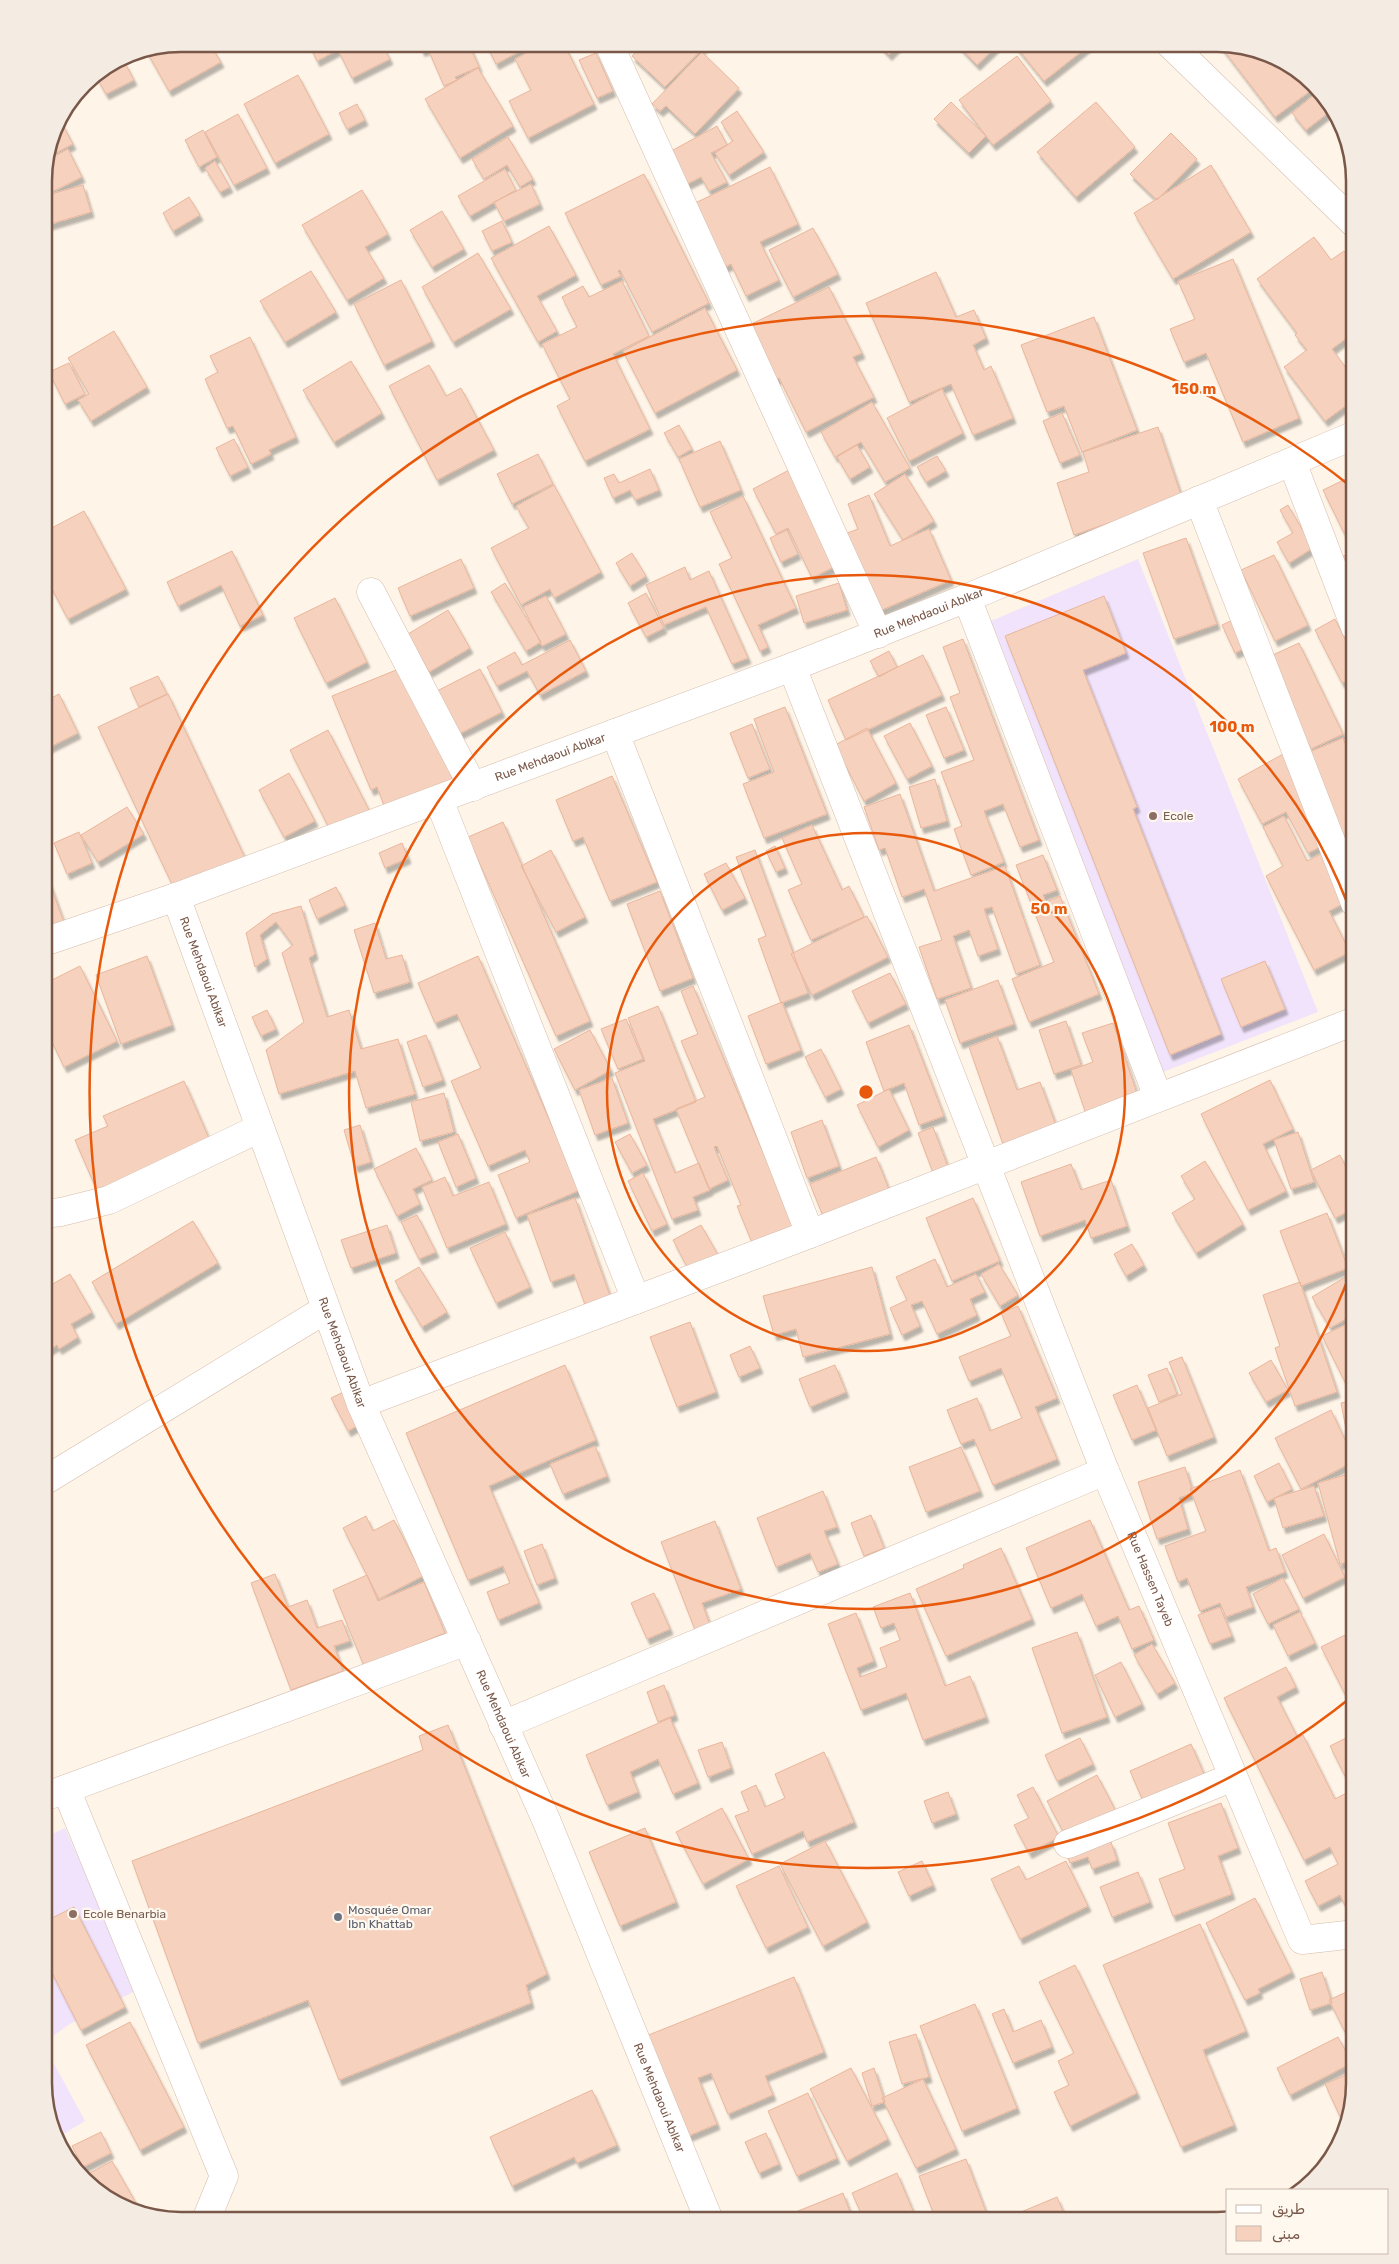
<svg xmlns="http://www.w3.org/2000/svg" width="1399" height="2264" viewBox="0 0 1399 2264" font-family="Rubik,'Noto Sans Arabic',sans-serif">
  <defs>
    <filter id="shadow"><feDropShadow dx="3" dy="5.5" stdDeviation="1" flood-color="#0004"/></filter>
  </defs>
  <rect width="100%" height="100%" fill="#fef4e7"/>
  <path fill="#f1e3fb" d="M1138,559l180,453 -155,60 -172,-451z
    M65,1828l72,162 -69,35 -24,18v-205z
    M44,2045l41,76 -28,17 -13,-56z"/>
  <path fill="#f6d1bd" stroke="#eab69c" filter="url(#shadow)" d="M182,44h28l11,18 -52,29 -22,-39z
    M309,44h73l8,15 -38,19 -14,-28 -21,11z
    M419,44h50l10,23 -24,10 2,3 -13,6 -16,-37 -6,2z
    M486,44h48l-38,20z
    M543,44h21l30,60 -66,34 -19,-37 22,-11 -16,-31z
    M644,44h63l-42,43 -33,-31z
    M878,44h22l-11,11z
    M957,44h42l-22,21z
    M1014,44h77l-47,37z
    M1219,44h7l68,23 19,22 -38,28z
    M702,52l37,36 -44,46 -29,-28 -6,5 -8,-7z
    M596,53l17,38 -16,7 -18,-38z
    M1017,56l34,45 -58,44 -34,-45z
    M125,63l9,17 -28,14 -9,-16z
    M478,68l35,58 -53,32 -35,-59z
    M298,75l31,59 -54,29 -31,-59z
    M1316,93l16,17 -26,20 -14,-17z
    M951,102l35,34 -17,17 -35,-34z
    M1096,102l39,45 -59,50 -39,-45z
    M357,104l8,16 -18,9 -8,-16z
    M737,111l27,41 -35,23 -14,-22 18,-12 -12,-19z
    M238,114l29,54 -33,17 -29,-53z
    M60,120l13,24 -25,13 6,-28z
    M717,126l10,19 -16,8 16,29 -18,9 -8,-14 -20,10 -17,-32z
    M203,130l14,27 -18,10 -14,-27z
    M1171,133l26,26 -40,41 -27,-26z
    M508,137l25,42 -13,8 -13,-22 -23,14 -12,-20z
    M68,149l14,28 -30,15 -8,-15 3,-17z
    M215,161l15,26 -10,5 -15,-24z
    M1211,165l40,67 -78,47 -39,-66z
    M770,167l28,57 -38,18 19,38 -33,16 -15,-32 -8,4 -32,-63z
    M505,169l11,21 -46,26 -12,-20z
    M644,174l65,129 -57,29 -32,-62 -2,1 3,5 -20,9 -36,-72z
    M531,184l9,20 -36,17 -10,-19z
    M83,185l8,27 -47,14v-30z
    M362,190l26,44 -23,13 19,31 -37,22 -45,-75z
    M189,197l11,18 -27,16 -10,-18z
    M442,211l22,38 -32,18 -22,-37z
    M502,221l10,21 -20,9 -10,-20z
    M549,226l27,49 -39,21 20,35 -19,11 -47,-84z
    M813,228l25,46 -45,23 -24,-47z
    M1314,237l17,23 13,-9 11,15v66l-23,17 23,31v19l-30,22 -41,-54 23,-17 -12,-15 2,-2 -40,-54z
    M478,253l33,56 -58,33 -31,-55z
    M1233,259l66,159 -56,24 -37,-89 -22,9 -14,-33 25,-10 -17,-38z
    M311,271l25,41 -51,30 -25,-41z
    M936,272l20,45 18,-7 12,28 -13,7 11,25 7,-4 22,52 -40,17 -22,-51 -42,18 -43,-99z
    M401,280l31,61 -48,24 -30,-61z
    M622,281l27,55 -36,18 37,75 -65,32 -28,-55 13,-7 -28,-55 35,-17 -15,-30 21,-11 6,11z
    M829,287l33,66 -9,4 21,40 -68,35 -27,-54 -7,4 -27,-55z
    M705,308l32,62 -82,43 -32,-62z
    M1094,317l43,113 -55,22 -18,-46 -17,6 -26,-67z
    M114,331l33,56 -56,34 -13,-21 11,-6 -21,-36z
    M250,337l46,100 -27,13 2,4 -20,10 -18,-38 -6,2 -22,-49 13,-7 -8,-16z
    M351,361l31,52 -48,29 -31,-52z
    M69,363l16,31 -20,10 -16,-32z
    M429,365l17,31 15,-8 33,62 -57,30 -48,-94z
    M942,389l21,44 -54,28 -22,-43z
    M872,402l38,66 -25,14 -24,-40 -26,15 -14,-25z
    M1062,413l18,42 -20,8 -17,-42z
    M679,425l13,24 -14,8 -14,-24z
    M1158,427l24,71 -108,37 -17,-52 32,-11 -6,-20z
    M234,439l14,28 -18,9 -14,-28z
    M720,441l21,49 -41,17 -21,-48z
    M857,445l13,22 -20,12 -13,-22z
    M538,454l15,30 -41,20 -15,-30z
    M937,456l9,15 -20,11 -9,-15z
    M650,469l9,21 -24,10 -5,-10 -17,8 -9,-20 10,-4 5,9z
    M789,470l49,95 -26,13 -24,-50 -12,6 -23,-45z
    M905,474l29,47 -31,19 -29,-46z
    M1354,475l1,52 -11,6 -21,-43z
    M554,485l47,87 -47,26 -4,-9 -29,16 -30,-57 38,-20 -13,-22z
    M869,495l21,51 39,-17 22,51 -76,33 -33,-78 16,-6 -10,-25z
    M743,496l53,112 -38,17 10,22 -8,4 -41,-87 13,-6 -22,-46z
    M1288,505l25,43 -24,15 -12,-21 16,-9 -13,-23z
    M84,511l42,78 -58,30 -24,-45v-42z
    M787,530l11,24 -17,8 -11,-24z
    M1186,538l31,86 -43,15 -31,-86z
    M232,551l31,64 -23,11 -19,-41 -43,21 -11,-24z
    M1355,551v38l-14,-32z
    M632,553l14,23 -16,10 -14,-23z
    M1274,555l34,70 -33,16 -34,-71z
    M461,559l13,29 -64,28 -12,-28z
    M685,567l5,13 19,-9 39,87 -16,6 -26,-57 -42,18 -18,-40z
    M505,583l36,59 -15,9 -35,-59z
    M839,583l8,27 -43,13 -8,-27z
    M646,593l18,35 -18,9 -18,-34z
    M546,596l20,38 -24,12 -19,-39z
    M1104,596l22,57 -43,17 54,137 -4,2 88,225 -51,21 -165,-419z
    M335,598l32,64 -41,21 -32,-65z
    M448,610l22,38 -41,24 -21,-38z
    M1237,618l13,28 -15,7 -13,-28z
    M1335,619l20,40v17l-13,7 -27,-53z
    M963,639l76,201 -19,7 -17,-43 -19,7 20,51 -33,13 -17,-46 8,-3 -21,-54 33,-12 -24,-63 10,-4 -17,-46z
    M570,640l16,31 -46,24 -13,-24 -30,15 -10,-19 28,-15 7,13z
    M1299,643l44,91 -32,15 -45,-91z
    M889,651l8,16 -18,10 -9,-16z
    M923,655l19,40 -96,45 -18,-40z
    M406,666l47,114 -68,28 -8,-21 -6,3 -39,-94z
    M480,669l22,43 -43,22 -22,-43z
    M158,676l9,18 -28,13 -9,-19z
    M59,694l19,39 -34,17v-48z
    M168,694l79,168 -70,33 -79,-168z
    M785,707l42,107 -63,24 -21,-54 31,-12 -20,-53z
    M946,707l18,43 -20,8 -18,-43z
    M910,723l22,43 -25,13 -23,-43z
    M752,724l18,45 -22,9 -18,-45z
    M867,728l29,55 -32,18 -29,-56z
    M328,730l41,80 -39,20 -40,-80z
    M1343,738l12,31v71l-11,4 -37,-91z
    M1285,753l47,88 -24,12 -22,-41 -24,12 -24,-45z
    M289,773l26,48 -31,16 -25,-47z
    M612,776l45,106 -47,19 -27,-64 -10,4 -17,-41z
    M935,779l12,42 -26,7 -12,-41z
    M900,794l34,97 71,-25 35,99 -24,9 -24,-67 -8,2 14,40 -20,7 -9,-26 -16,6 18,52 -34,11 -18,-52 23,-7 -18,-51 -22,8 -17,-49 -6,2 -15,-43z
    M127,807l17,27 -46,28 -17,-27z
    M1284,816l23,45 20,-10 25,48 -23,12 21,41 -36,18 -48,-94 17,-10 -20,-39z
    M503,822l87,199 -34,15 -88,-199z
    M812,825l30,65 7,-4 15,31 -53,23 -23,-50 14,-6 -20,-46z
    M79,832l13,31 -25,11 -13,-31z
    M402,843l6,15 -23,10 -6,-15z
    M775,846l10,22 -9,4 -10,-21z
    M551,850l34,67 -29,15 -35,-66z
    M755,850l53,143 -27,10 -23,-64 8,-3 -30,-79z
    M1043,855l14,35 -14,5 3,7 14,-6 39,98 -70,28 -17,-43 42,-17 -38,-97z
    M726,863l19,35 -23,12 -18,-36z
    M44,868l24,65 -24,9z
    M336,887l9,18 -28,14 -8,-19z
    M660,891l33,87 -33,13 -33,-87z
    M301,906l14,48 -6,4 18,59 22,-7 12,39 37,-10 17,55 -49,14 -11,-37 -76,23 -13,-44 38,-28 -22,-69 11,-8 -17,-23 -16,13 7,24 -12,8 -9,-34 26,-19z
    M867,916l21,41 -76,38 -21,-41z
    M375,923l11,36 16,-4 8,27 -36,11 -20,-63z
    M147,956l25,69 -51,19 -25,-69z
    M478,956l102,234 -64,28 -18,-43 32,-13 -5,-12 -37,16 -37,-85 30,-13 -24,-54 -22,9 -17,-40z
    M1265,961l20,48 -44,18 -20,-48z
    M80,966l37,75 -53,26 -20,-42v-41z
    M890,973l16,31 -38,19 -16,-32z
    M998,980l16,44 -54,19 -15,-43z
    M693,986l104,247 -42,17 -18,-44 4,-1 -24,-59 -3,1 14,33 -19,9 -33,-80 29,-12 -24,-56 17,-7 -17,-43z
    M782,1002l19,48 -35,14 -18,-48z
    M658,1006l38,96 -43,17 22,54 24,-10 11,27 -17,7 5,13 -26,9 -57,-146 30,-12 -17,-43z
    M267,1010l9,19 -15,7 -9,-19z
    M626,1019l17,40 -25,10 -17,-40z
    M1066,1021l15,44 -27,9 -15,-44z
    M1113,1023l27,79 -52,18 -17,-50 22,-8 -11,-29z
    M909,1025l35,91 -25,9 -15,-42 -20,8 -18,-49z
    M590,1030l21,40 -36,20 -21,-41z
    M426,1035l17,45 -20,7 -16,-45z
    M997,1036l20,54 23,-8 17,46 -53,19 -35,-100z
    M821,1049l20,40 -16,8 -20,-40z
    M612,1078l16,45 -33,12 -16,-45z
    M1270,1080l23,49 -30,15 23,47 -38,19 -47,-96z
    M184,1081l27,62 -113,50 -23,-53 33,-14 -5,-10z
    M889,1089l20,41 -31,17 -21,-42z
    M444,1093l10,39 -34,9 -9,-39z
    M822,1120l17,46 -32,12 -16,-46z
    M360,1125l11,37 -16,5 -11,-37z
    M933,1127l17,45 -15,6 -17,-45z
    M1298,1132l16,50 -23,7 -17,-49z
    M458,1134l18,44 -20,9 -18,-45z
    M630,1134l17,31 -15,8 -17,-31z
    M416,1148l16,32 -19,9 7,15 -23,12 -23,-47z
    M1340,1155l8,16 7,-4v41l-20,10 -24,-48z
    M876,1157l17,42 -66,27 -17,-42z
    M1205,1161l38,63 -47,29 -24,-40 23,-14 -14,-23z
    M1071,1164l10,26 30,-10 16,46 -36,12 -6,-18 -45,16 -19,-54z
    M643,1173l24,51 -15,7 -24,-50z
    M445,1177l8,19 36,-14 17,42 -59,24 -25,-61z
    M575,1198l39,109 -25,9 -15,-42 -23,8 -24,-67z
    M973,1198l27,63 -48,20 -26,-63z
    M1327,1213l21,55 -47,18 -21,-55z
    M417,1215l19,37 -17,7 -18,-37z
    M193,1221l25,42 -102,61 -24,-42z
    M387,1225l9,28 -45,15 -10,-28z
    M701,1225l20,35 -29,16 -19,-36z
    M505,1232l25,55 -34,16 -26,-55z
    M1132,1244l12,21 -18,11 -12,-22z
    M935,1259l12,28 29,-13 9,18 -15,7 7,16 -40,19 -15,-33 -11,4 9,21 -18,9 -12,-27 17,-8 -11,-23z
    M999,1264l19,31 -18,11 -19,-32z
    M419,1267l28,45 -25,15 -27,-46z
    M872,1267l18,67 -87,23 -7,-28 -22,6 -11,-39z
    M1352,1273l3,6v35l-25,14 -18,-31z
    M70,1274l22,38 -21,12 7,13 -19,12 -2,-4 -13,8v-64z
    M1300,1282l37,110 -42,14 -20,-58 5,-2 -17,-51z
    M1018,1306l39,92 -22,9 22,52 -64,26 -19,-46 -13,5 -14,-34 30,-12 13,33 32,-13 -21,-50 -32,13 -10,-24 52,-21 -10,-23z
    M1355,1320v64l-7,4 -26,-52z
    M690,1322l26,70 -39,15 -27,-70z
    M750,1346l10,22 -21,9 -9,-22z
    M1182,1357l32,80 -47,19 -19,-48 34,-14 -13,-32z
    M1271,1360l17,30 -22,12 -17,-29z
    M565,1365l31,75 -107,46 50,117 -41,17 -11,-28 23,-9 -7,-17 -35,14 -62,-147z
    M835,1365l11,27 -36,15 -11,-28z
    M1167,1368l10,26 -18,8 -11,-27z
    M1137,1385l19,45 -24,10 -19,-45z
    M352,1388l16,32 -20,11 -17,-33z
    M1355,1400v44l-6,1 -8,-42z
    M1331,1410l24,51 -54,28 -26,-51z
    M595,1446l12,30 -44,18 -13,-30z
    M961,1447l19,44 -54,21 -17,-45z
    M1279,1463l13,26 -25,13 -13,-26z
    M1185,1467l8,26 -14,5 9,31 -31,10 -19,-57z
    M1240,1470l29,81 7,-3 9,24 -39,15 7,20 -27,10 -6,-14 -20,8 -13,-33 -9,4 -13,-36 41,-15 -16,-42z
    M1345,1475l10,36v49l-15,4 -22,-81z
    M1314,1486l10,30 -41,12 -9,-30z
    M823,1491l14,36 -13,4 14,33 -20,8 -8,-19 -34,14 -19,-49z
    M871,1515l13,33 -20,8 -13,-33z
    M366,1516l7,15 21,-11 29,56 -44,23 -36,-71z
    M1090,1520l39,90 10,-4 15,34 -22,9 -14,-33 -22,10 -14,-32 -31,14 -25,-60z
    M715,1521l26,68 -39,14 8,22 -15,5 -34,-88z
    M1324,1534l21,43 -42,21 -21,-43z
    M542,1544l13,34 -18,7 -13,-34z
    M1001,1548l31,71 -86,37 -30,-67 48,-21 -1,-3z
    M275,1574l13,33 19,-7 10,28 25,-8 8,21 -16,5 9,25 -52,19 -40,-107z
    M367,1575l11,26 46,-19 21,51 -81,33 -31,-76z
    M1283,1578l16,31 -31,15 -15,-30z
    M654,1593l16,36 -23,10 -16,-36z
    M910,1593l35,93 25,-10 16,41 -63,23 -17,-47 -45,17 -33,-86 28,-11 18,48 -17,7 3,9 27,-10 -7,-19 20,-8 -6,-17 -13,5 -8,-21z
    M1220,1607l12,29 -22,8 -12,-29z
    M1300,1612l15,31 -27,13 -15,-31z
    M1355,1630v69l-6,3 -28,-55z
    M1077,1632l30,85 -45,16 -30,-85z
    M1152,1644l23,39 -18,11 -23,-39z
    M1121,1662l21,42 -27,13 -20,-42z
    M1286,1667l10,20 -19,10 21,41 5,-3 32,64 17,-9 -22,-44 22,-11 3,7v177l-3,1 -12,-25 -22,11 -13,-25 33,-17 -8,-17 -26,13 -80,-162z
    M664,1685l11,30 -17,7 -11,-30z
    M670,1718l28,65 -25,11 -15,-35 -28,13 8,20 -31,13 -21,-50z
    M448,1725l99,249 -21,11 5,18 -192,77 -31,-80 -110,43 -66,-182 291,-111 -4,-14z
    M1080,1738l13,26 -36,17 -12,-26z
    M722,1742l9,26 -23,9 -10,-27z
    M1191,1744l17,39 -61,27 -17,-39z
    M824,1752l30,70 -47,20 -4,-11 -51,23 -17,-38 14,-5 -8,-19 15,-7 9,22 20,-9 -10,-24z
    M1097,1775l21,40 -50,26 -21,-40z
    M1033,1787l26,50 -30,16 -15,-28 15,-7 -12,-23z
    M948,1792l8,22 -24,9 -8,-22z
    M1221,1803l17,45 -20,8 14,38 -59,22 -14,-37 26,-10 -17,-46z
    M722,1808l27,51 -46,25 -27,-52z
    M645,1828l31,74 -56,24 -31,-74z
    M825,1841l42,81 -44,24 -43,-82z
    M1111,1842l6,18 -25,9 -4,-12 -18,6 -6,-16 26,2z
    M922,1861l11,24 -24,11 -11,-24z
    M1066,1861l22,45 -68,33 -29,-60 28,-13 7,14z
    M779,1866l29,61 -42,21 -30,-62z
    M1138,1872l12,30 -38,15 -12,-30z
    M1255,1898l37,74 -34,17 2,4 -15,7 -39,-77z
    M74,1907l51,100 -44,23 -37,-73v-35z
    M1200,1924l46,107 -43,19 31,75 -53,22 -78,-182z
    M1075,1965l62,128 -67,33 -16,-34 15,-7 -11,-24 16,-8 -35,-71z
    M1322,1972l10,31 -22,7 -10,-31z
    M794,1977l30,75 -59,24 8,19 -45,19 -17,-41 -13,5 19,46 -31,13 -40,-101z
    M1355,1988v64l-26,-52z
    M975,2004l42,104 -55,23 -42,-105z
    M1004,2009l9,23 28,-12 11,27 -39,16 -21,-49z
    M130,2022l54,105 -44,23 -54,-105z
    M916,2034l13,43 -27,7 -13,-42z
    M1338,2037l14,26 -62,32 -13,-27z
    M851,2068l37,71 -41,22 -37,-72z
    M874,2068l11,34 -13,4 -10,-33z
    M1355,2071v11l-12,41 -18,-39z
    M923,2079l33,70 -40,19 -34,-70z
    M592,2090l25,55 -40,18 -3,-6 -62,29 -22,-49z
    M808,2093l29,65 -40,18 -29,-65z
    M101,2132l10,21 -28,14 -11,-21z
    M766,2133l13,31 -20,9 -14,-31z
    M966,2159l23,61h-53l-17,-44z
    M112,2161l27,47h-1l-33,-11 -19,-22z
    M897,2173l20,47h-53l-12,-27z
    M843,2193l10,27h-64l-1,-5z
    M1057,2197l10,23h-65z"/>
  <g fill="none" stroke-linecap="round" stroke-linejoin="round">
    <g stroke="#d4bdae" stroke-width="29">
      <g id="minor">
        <path d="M609,44l269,590"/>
        <path d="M1170,44l185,180"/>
        <path d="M1292,462l63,165"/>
        <path d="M1199,500l156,403"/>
        <path d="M371,592l102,195"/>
        <path d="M967,598l191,499"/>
        <path id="s1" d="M792,667l313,804 197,469 53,-6"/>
        <path d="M615,733l195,501"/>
        <path d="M439,800l197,500"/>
        <path id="s2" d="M176,897l185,507 186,418 162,398"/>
        <path id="s3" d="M44,942l132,-45 616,-230 175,-69 388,-163"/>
        <path d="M44,1214l17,-2 48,-12 151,-72"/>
        <path d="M361,1404l449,-170 545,-213"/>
        <path d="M44,1481l282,-172"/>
        <path d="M503,1725l602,-254"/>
        <path d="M66,1789l158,387 -18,44"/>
        <path d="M44,1797l423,-156"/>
        <path d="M1068,1844l165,-67"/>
      </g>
    </g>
    <use href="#minor" stroke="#fff" stroke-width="28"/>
  </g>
  <g fill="none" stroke="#e8590c" stroke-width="2.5">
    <circle cx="866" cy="1092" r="259"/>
    <path d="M1355 1260A517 517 0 1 1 1355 924"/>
    <path d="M1354 1695A776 776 0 1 1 1354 489"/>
  </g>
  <g fill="#8d6e63" stroke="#fff8ef" stroke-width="2">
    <circle cx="1153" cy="816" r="5"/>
    <circle cx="73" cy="1914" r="5"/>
  </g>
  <circle fill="#6b7280" stroke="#fff8ef" stroke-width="2" cx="338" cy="1917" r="5"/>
  <g text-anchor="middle" stroke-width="4.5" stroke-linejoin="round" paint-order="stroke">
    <g font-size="12" fill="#7a5849" stroke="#fff8ef">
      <text dy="4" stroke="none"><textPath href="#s3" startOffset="944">Rue Mehdaoui Ablkar</textPath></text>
      <text dy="4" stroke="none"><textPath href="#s3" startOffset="539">Rue Mehdaoui Ablkar</textPath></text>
      <text dy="4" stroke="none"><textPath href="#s2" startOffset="80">Rue Mehdaoui Ablkar</textPath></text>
      <text dy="4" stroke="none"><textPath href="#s2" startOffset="485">Rue Mehdaoui Ablkar</textPath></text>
      <text dy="4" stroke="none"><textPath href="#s1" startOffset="980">Rue Hassen Tayeb</textPath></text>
      <text dy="4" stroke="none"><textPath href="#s2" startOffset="890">Rue Mehdaoui Ablkar</textPath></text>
      <text dy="4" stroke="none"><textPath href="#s2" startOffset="1295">Rue Mehdaoui Ablkar</textPath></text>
    </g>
    <g font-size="12" fill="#785e54" stroke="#fff8ef" text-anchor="start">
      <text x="1163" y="820">Ecole</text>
      <text x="83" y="1918">Ecole Benarbia</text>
    </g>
    <g font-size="12" fill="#5b616d" stroke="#fff8ef" text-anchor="start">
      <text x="348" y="1914">Mosquée Omar<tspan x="348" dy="14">Ibn Khattab</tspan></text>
    </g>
  </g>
  <path d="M0 0H1399V2264H0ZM181 52H1217A129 129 0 0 1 1346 181V2083A129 129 0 0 1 1217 2212H181A129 129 0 0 1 52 2083V181A129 129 0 0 1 181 52Z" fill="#f4ebe2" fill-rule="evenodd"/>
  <path fill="none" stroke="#7a5849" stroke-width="2.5" d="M181 52H1217A129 129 0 0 1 1346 181V2083A129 129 0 0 1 1217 2212H181A129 129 0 0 1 52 2083V181A129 129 0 0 1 181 52Z"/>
  <circle cx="866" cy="1092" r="8" fill="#e8590c" stroke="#fff8ef" stroke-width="2.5"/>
  <g font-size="15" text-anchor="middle" font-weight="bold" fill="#e8590c" stroke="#fff8ef" stroke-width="4.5" stroke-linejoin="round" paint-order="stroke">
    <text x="1194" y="394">150 m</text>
    <text x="1232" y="732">100 m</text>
    <text x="1049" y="914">50 m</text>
  </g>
  <rect x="1226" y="2189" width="162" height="65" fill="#fff8ef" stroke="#cab8ad"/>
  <rect x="1236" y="2205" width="25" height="8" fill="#ffffff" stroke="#cab8ad"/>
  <text x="1272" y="2214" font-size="15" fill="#7a5849">طريق</text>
  <rect x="1236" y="2226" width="25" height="15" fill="#f6d1bd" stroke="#cab8ad"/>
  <text x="1272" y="2239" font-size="15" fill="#7a5849">مبنى</text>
</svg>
